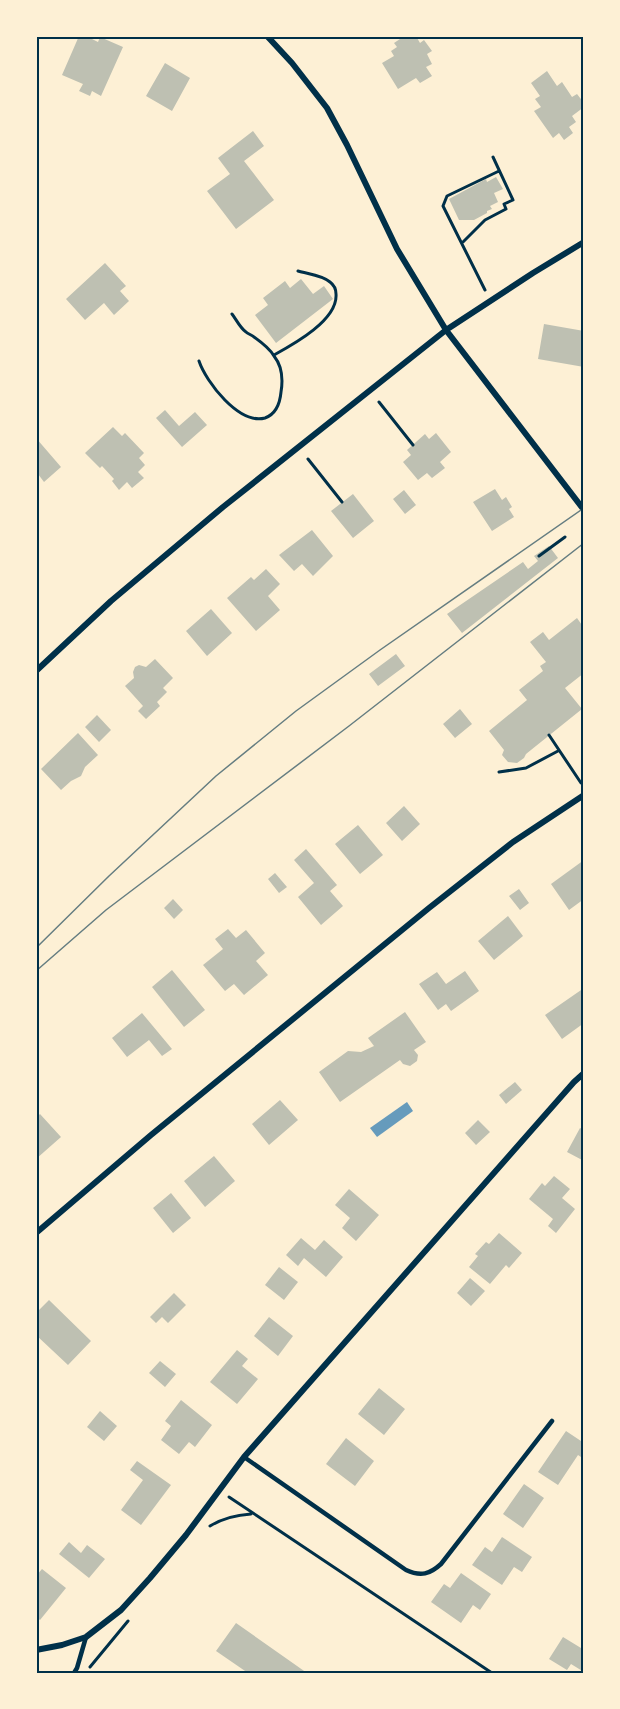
<svg xmlns="http://www.w3.org/2000/svg" width="620" height="1709" viewBox="0 0 620 1709" font-family="'IBM Plex Sans',sans-serif">
  <rect width="100%" height="100%" fill="#fdf0d5"/>
  <path fill="#669bbc" d="M407,1102l6,9 -36,26 -7,-9z"/>
  <path fill="#bec0b2" d="M79,36h7l12,6 2,-5 23,10 -22,49 -9,-5 -2,5 -11,-5 4,-7 -21,-9z
    M402,36h14l4,7 4,-3 8,11 -5,3 5,10 -6,3 6,9 -12,7 -4,-5 -18,11 -16,-26 12,-7 -3,-5 6,-4 -3,-4 9,-6z
    M165,63l25,15 -18,33 -26,-15z
    M547,71l10,15 5,-4 10,15 5,-3 7,9v4l-12,9 4,6 -7,5 4,6 -9,7 -5,-7 -6,5 -19,-27 7,-4 -6,-8 5,-3 -9,-13z
    M253,131l11,15 -20,15 30,39 -38,29 -29,-38 23,-17 -12,-16z
    M496,177l7,12 -9,4 4,9 -8,4 2,3 -5,2v2l-13,7h-15l-10,-21 37,-20 1,3z
    M105,263l21,23 -6,5 9,10 -15,14 -10,-12 -19,17 -19,-21z
    M301,279l12,15 11,-8 9,13 -57,44 -21,-28 13,-10 -5,-7 22,-17 5,7z
    M544,324l40,7v36l-46,-8z
    M165,410l14,16 16,-14 12,13 -25,22 -26,-29z
    M113,427l9,9 3,-3 19,20 -5,5 6,7 -7,7 6,6 -12,10 -5,-6 -8,8 -7,-9 2,-2 -12,-13 -2,2 -15,-15z
    M436,433l15,19 -11,10 5,6 -13,10 -5,-5 -9,7 -15,-18 8,-7 -4,-5 18,-16 4,5z
    M36,438l25,29 -17,15 -6,-8 -2,2z
    M495,489l7,11 4,-3 6,10 -3,2 5,8 -22,14 -19,-29z
    M404,490l12,15 -11,9 -12,-15z
    M353,494l21,27 -21,17 -22,-27z
    M312,530l21,26 -20,20 -11,-12 -8,7 -15,-16z
    M549,546l9,12 -96,75 -15,-19 76,-52 5,7 10,-8 -4,-5z
    M266,569l14,15 -12,12 12,14 -24,21 -29,-33 24,-21 3,3z
    M211,609l21,24 -25,23 -21,-25z
    M577,618l7,10v45l-19,15 17,21 -56,45 -2,4 -7,5 -9,-1 -6,-7 2,-5 -15,-19 38,-31 -8,-10 24,-19 -3,-5 6,-4 -16,-20 13,-10 6,8z
    M396,654l9,12 -27,20 -9,-12z
    M155,659l18,19 -10,10 4,4 -10,10 3,4 -14,13 -8,-8 5,-5 -18,-20 9,-8 -1,-6 2,-5 4,-2 7,2z
    M460,709l12,15 -17,14 -12,-14z
    M97,715l14,15 -12,12 -14,-15z
    M78,733l20,22 -13,12 -4,9 -10,5 -10,9 -20,-21z
    M404,806l16,18 -18,17 -16,-18z
    M358,825l25,30 -23,19 -25,-30z
    M306,849l31,36 -7,6 13,15 -22,19 -23,-28 16,-14 -20,-23z
    M584,860v39l-15,11 -18,-26z
    M275,873l12,14 -8,6 -11,-14z
    M519,889l10,14 -9,7 -11,-14z
    M173,899l10,11 -9,9 -10,-11z
    M508,916l15,20 -29,24 -16,-19z
    M228,929l8,9 10,-8 19,23 -9,8 12,14 -24,20 -10,-11 -9,7 -22,-26 20,-16 -8,-10z
    M172,970l33,40 -21,17 -32,-40z
    M465,971l14,20 -28,20 -5,-7 -8,6 -19,-26 18,-12 9,12z
    M584,988v35l-22,16 -17,-24z
    M405,1012l21,30 -12,8 4,5 -1,6 -7,5 -7,-2 -3,-4 -60,42 -21,-30 29,-21 13,1 13,-6 -6,-8z
    M142,1013l30,36 -10,7 -13,-16 -22,17 -15,-19z
    M515,1082l7,8 -16,14 -7,-9z
    M280,1100l18,20 -29,25 -17,-21z
    M40,1114l21,23 -25,22v-41z
    M478,1120l12,12 -14,13 -11,-12z
    M580,1128l4,2v31l-17,-9z
    M214,1156l21,25 -30,26 -21,-26z
    M554,1176l16,13 -8,9 13,11 -19,24 -8,-7 5,-7 -24,-20 13,-16 3,3z
    M349,1189l30,26 -23,26 -14,-13 8,-10 -15,-13z
    M171,1193l20,25 -18,15 -20,-25z
    M499,1233l23,20 -13,15 -3,-3 -16,19 -21,-17 9,-11 -3,-2 11,-12 3,2z
    M301,1238l14,12 9,-10 19,17 -17,20 -22,-19 -6,8 -12,-11z
    M279,1267l19,15 -14,18 -19,-15z
    M470,1278l15,13 -14,15 -14,-13z
    M174,1293l12,12 -18,18 -6,-6 -6,6 -6,-6z
    M49,1300l42,41 -23,24 -32,-30v-22z
    M269,1317l24,19 -15,20 -24,-20z
    M237,1350l11,9 -6,7 16,13 -21,25 -27,-22z
    M160,1361l16,13 -11,13 -16,-14z
    M379,1388l26,21 -21,26 -26,-21z
    M181,1400l31,25 -17,22 -6,-5 -10,12 -18,-14 10,-14 -6,-5z
    M100,1411l17,15 -13,15 -17,-14z
    M566,1431l18,12v16l-6,-4 -20,30 -20,-13z
    M346,1438l28,23 -19,25 -29,-22z
    M137,1461l34,24 -30,40 -20,-15 22,-30 -13,-10z
    M524,1484l20,14 -21,30 -20,-14z
    M502,1537l30,20 -10,15 -8,-5 -12,18 -30,-20 13,-18 7,5z
    M69,1542l12,11 6,-8 18,14 -16,19 -30,-24z
    M42,1569l24,19 -26,32 -4,-3v-41z
    M461,1573l30,21 -11,16 -7,-5 -12,18 -30,-21 13,-18 6,4z
    M236,1623l71,50h-59l-32,-22z
    M563,1637l18,11 3,-4v28l-13,-8 -4,6 -18,-11z"/>
  <g fill="none" stroke-linecap="round" stroke-linejoin="round">
    <path stroke="#003049" stroke-width="3" d="M462,243l23,-23 21,-11 -2,-5 9,-4 -20,-43
      M485,290l-42,-84 4,-10 52,-25
      M274,355c20,-11 64,-35 62,-61 0,-5 -2,-9 -6,-12 -8,-7 -22,-8 -32,-11
      M199,361c7,21 40,64 66,57 11,-4 15,-15 16,-26 2,-12 1,-26 -7,-36 -4,-7 -13,-14 -20,-19 -2,-2 -6,-3 -8,-5 -6,-4 -10,-13 -14,-18
      M379,402l34,43
      M308,459l34,43
      M539,556l26,-19
      M549,735l32,48
      M499,772l27,-4 32,-17
      M229,1497l263,176
      M210,1526c13,-8 26,-11 41,-12
      M90,1667l38,-46"/>
    <path stroke="#003049" stroke-width="4.5" d="M244,1457l162,113c15,7 24,4 35,-6l111,-143
      M74,1673l3,-5 9,-31"/>
    <path stroke="#003049" stroke-width="6" d="M267,36l25,27 35,45 20,37 50,104 49,81 138,180
      M36,671l75,-70 112,-94 223,-177 87,-57 51,-31
      M36,1233l115,-98 278,-227 84,-66 71,-47
      M36,1650l26,-5 24,-8 35,-27 29,-32 36,-43 58,-78 330,-375 10,-9"/>
    <path stroke="#657d81" stroke-width="1.5" d="M36,948l73,-72 107,-100 80,-65 84,-61 204,-142
      M36,971l70,-61 243,-184 235,-183"/>
  </g>
  <rect width="620" height="1709" fill="none" stroke="#fdf0d5" stroke-width="75"/>
  <rect x="38" y="38" width="544" height="1634" fill="none" stroke="#003049" stroke-width="2"/>
</svg>
